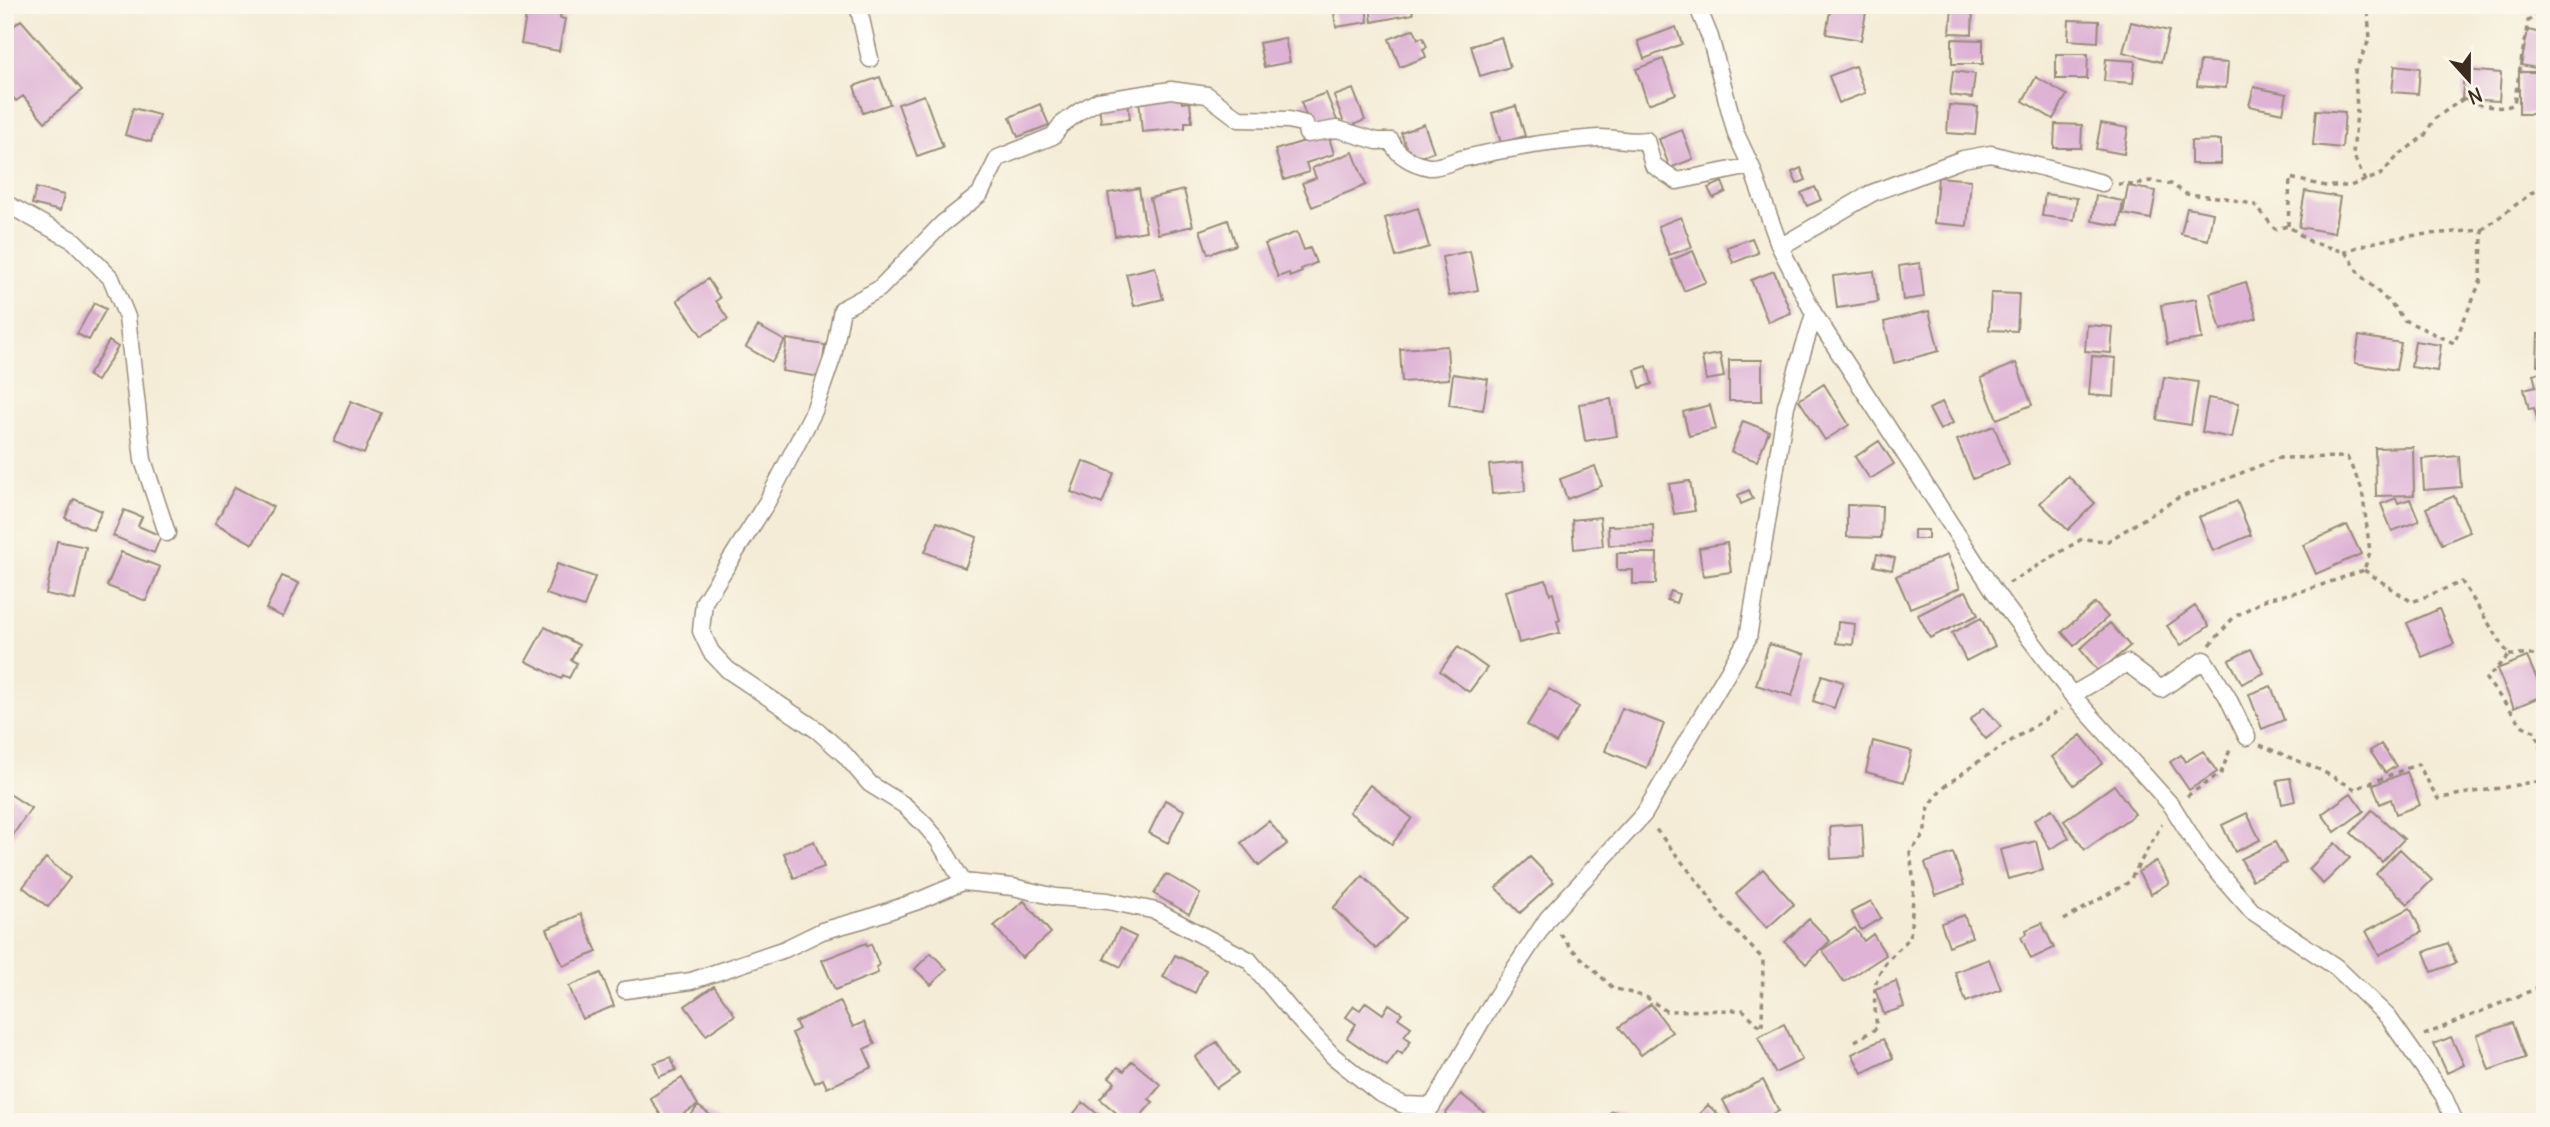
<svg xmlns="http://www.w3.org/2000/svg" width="2550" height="1127" viewBox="0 0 2550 1127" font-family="Delius,sans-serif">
  <rect width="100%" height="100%" fill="#fbf7ec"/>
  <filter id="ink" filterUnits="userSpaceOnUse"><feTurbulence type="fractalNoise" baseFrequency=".0143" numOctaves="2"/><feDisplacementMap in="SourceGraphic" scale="14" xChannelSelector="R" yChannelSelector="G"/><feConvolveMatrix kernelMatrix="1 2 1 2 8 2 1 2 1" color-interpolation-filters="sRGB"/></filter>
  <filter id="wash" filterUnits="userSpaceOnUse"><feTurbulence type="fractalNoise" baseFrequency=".00686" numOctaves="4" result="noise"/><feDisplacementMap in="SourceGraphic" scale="28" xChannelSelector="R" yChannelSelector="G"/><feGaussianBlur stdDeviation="1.57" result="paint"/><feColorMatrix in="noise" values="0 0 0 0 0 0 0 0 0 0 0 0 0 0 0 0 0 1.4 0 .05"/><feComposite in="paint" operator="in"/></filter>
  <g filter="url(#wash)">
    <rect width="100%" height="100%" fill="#f4ecd6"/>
    <g id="blocks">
      <path fill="#deb3d6" d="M523,5h39l-2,13 5,1 -6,32 -38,-7 5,-28 -5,-1z
        M1366,5l2,17 -32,5 -3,-21z
        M1370,5h41l2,9 -41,8z
        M1831,5l36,2 -6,33 -35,-6z
        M1952,5h21l-1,29 -22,-1z
        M21,20l61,70 -37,32 -22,-26 -7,5 -11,-12v-56z
        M2069,20l30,1 -1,21 -30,-2z
        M2131,22l38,9 -8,31 -38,-10z
        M1676,27l6,17 -38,15 -6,-18z
        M1414,29l4,10 5,-2 4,10 -4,2 3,8 -26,10 -11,-28z
        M2528,30l17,4v36l-24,-5z
        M1501,37l9,30 -30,9 -9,-30z
        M1285,38l5,24 -26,5 -5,-24z
        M1952,39l31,1v24h-31z
        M2056,54h32l-1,25h-31z
        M1663,59l13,35 -28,10 -12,-35z
        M2106,59l29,2 -2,22 -29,-2z
        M2200,61l28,2 -2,25 -29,-2z
        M2395,65l25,3 -2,26 -26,-2z
        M1855,66l10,27 -26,10 -10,-27z
        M2464,70l37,3 -2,28 -37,-2z
        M1953,71l22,3 -3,24 -22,-3z
        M2519,72h26v42h-26z
        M880,77l10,27 -27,9 -9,-27z
        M2036,77l31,18 -14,24 -30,-18z
        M2254,87l33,7 -4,19 -34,-7z
        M1353,89l12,31 -19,8 -12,-32z
        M1326,93l12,30 -26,9 -11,-30z
        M1181,94l1,9 8,-1 2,20h-7v6l-43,4 -3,-33z
        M924,95l19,52 -26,9 -19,-52z
        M1128,101l2,18 -29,3 -2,-18z
        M1040,104l9,21 -31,12 -8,-20z
        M1949,105l29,2 -3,28 -28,-2z
        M1516,106l9,30 -24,7 -9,-30z
        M133,108l26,7 -8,27 -26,-7z
        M2316,110l29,2 -3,36 -29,-3z
        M2101,123l27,5 -4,26 -28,-5z
        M1424,124l10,28 -23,8 -10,-27z
        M2055,124l27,1 -1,23h-27z
        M1682,130l11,29 -23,9 -11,-29z
        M1328,134l6,20 -28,9 3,9 -25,8 -9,-30z
        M2221,140v24h-30v-23z
        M1353,152l13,33 -54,22 -10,-24 14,-5 -4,-10z
        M1801,168l5,12 -9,4 -5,-12z
        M1938,177l33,3 -4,46 -33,-3z
        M1722,182l4,10 -13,6 -5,-10z
        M2128,186l28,5 -5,28 -28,-5z
        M1815,187l6,13 -14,6 -6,-13z
        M36,188l28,7 -4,16 -28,-7z
        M1139,188l7,43 -31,5 -7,-43z
        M1184,190l9,36 -35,8 -8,-36z
        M2305,191l35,6 -6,36 -35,-6z
        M2045,194l32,4 -3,22 -32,-4z
        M2096,196l27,5 -4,25 -27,-5z
        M1418,208l11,39 -33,10 -11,-39z
        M2187,208l26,5 -5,27 -27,-6z
        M1681,217l11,30 -23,8 -11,-29z
        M1228,220l8,25 -28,9 -8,-24z
        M1297,232l7,18 6,-2 6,15 -15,6 1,3 -12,5 -1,-4 -11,4 -13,-33z
        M1752,238l6,15 -25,10 -6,-16z
        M1470,251l8,39 -29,6 -7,-39z
        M1693,251l13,31 -22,9 -13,-31z
        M1920,263l4,34 -21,3 -4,-34z
        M1155,267l8,32 -29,7 -8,-32z
        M1774,271l17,42 -23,9 -17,-42z
        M1874,271l4,31 -41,6 -4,-32z
        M708,279l12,19 -4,3 12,18 -26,17 -25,-36z
        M2246,282l11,36 -36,12 -11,-37z
        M1991,293l28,1 -2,37 -28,-1z
        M2196,299l6,40 -35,5 -6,-39z
        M94,303l12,6 -17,31 -12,-6z
        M1929,311l10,40 -45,12 -10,-41z
        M2087,325l26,2 -2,26 -26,-2z
        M758,326l27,15 -13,21 -26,-15z
        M2538,334l7,1v30h-8z
        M2359,336l42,7 -5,27 -41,-7z
        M787,339l38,6 -4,32 -39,-6z
        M109,341l9,6 -21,34 -9,-5z
        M2415,341l26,4 -4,26 -26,-4z
        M1447,346l2,33 -47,3 -2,-33z
        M1720,354l4,23 -18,3 -4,-23z
        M2092,356l24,2 -2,39 -25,-2z
        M1729,360h33v41h-33z
        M2016,363l16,42 -35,14 -16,-41z
        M1647,366l5,18 -12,4 -5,-18z
        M2545,371v57h-1l-2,-7 -4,1 -4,-14 -5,1 -5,-20 12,-3 -3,-12z
        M1453,374l35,5 -5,31 -34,-5z
        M2164,377l34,5 -7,43 -34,-5z
        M1824,384l25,41 -24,15 -26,-40z
        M2208,398l31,5 -7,35 -30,-6z
        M1611,399l6,37 -32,5 -6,-37z
        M351,401l30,12 -17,41 -30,-12z
        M1942,402l11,21 -13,7 -11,-21z
        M1710,405l6,24 -27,7 -6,-24z
        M1743,421l26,10 -12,30 -26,-9z
        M1994,426l15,38 -36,15 -16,-39z
        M1879,441l15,23 -24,15 -15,-22z
        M2413,447l1,48 -38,1 -1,-48z
        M2459,456l2,31 -37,3 -2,-31z
        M1083,461l31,12 -12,31 -31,-12z
        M1523,462l2,29 -33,3 -3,-29z
        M1595,466l7,20 -35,13 -7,-20z
        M2068,476l27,27 -27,27 -28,-27z
        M1690,481l5,30 -21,3 -5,-30z
        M235,487l38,20 -20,37 -38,-21z
        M1749,490l4,9 -12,5 -3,-9z
        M2454,496l16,36 -28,12 -16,-36z
        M2396,498l2,5 12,-4 9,22 -27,10 -11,-27z
        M74,499l28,12 -9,19 -28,-12z
        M2237,501l14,34 -38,16 -14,-34z
        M1847,505l35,1 -1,32 -34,-1z
        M124,510l18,7 -4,9 23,10 -7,17 -41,-17z
        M1600,517l3,29 -29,3 -2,-29z
        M937,522l40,15 -12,31 -40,-16z
        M1653,525l1,19 -45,1 -1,-19z
        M2347,525l14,29 -45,20 -13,-29z
        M1914,530h14v9h-14z
        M57,541l29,6 -11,53 -29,-6z
        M1727,543l4,29 -28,4 -4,-28z
        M121,552l39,15 -14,34 -39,-15z
        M1617,553h40l-1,31h-23v-14h-16z
        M1877,554l18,4 -3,12 -18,-4z
        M1947,555l13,33 -50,20 -14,-32z
        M557,564l38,13 -11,30 -38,-13z
        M282,576l17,7 -16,34 -17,-8z
        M1546,580l4,14 3,-1 7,27 -3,1 3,12 -41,10 -14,-52z
        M1671,591l8,3 -3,9 -9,-3z
        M1966,591l12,24 -48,23 -12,-23z
        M2095,603l13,14 -34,29 -12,-14z
        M2195,606l14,20 -28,19 -14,-19z
        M2439,609l15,35 -32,13 -15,-34z
        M1981,618l14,28 -29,15 -14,-28z
        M1838,622l17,2 -2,21 -17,-2z
        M2110,623l20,23 -31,26 -19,-23z
        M545,627l34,18 -8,15 6,3 -8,15 -6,-3 -2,4 -35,-18z
        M1769,644l36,10 -13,42 -36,-11z
        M1458,647l29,21 -18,24 -29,-21z
        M2251,649l13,24 -22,11 -13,-24z
        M2527,657l17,38 -30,13 -17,-39z
        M1822,675l21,7 -9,26 -21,-7z
        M2271,686l13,34 -22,9 -13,-35z
        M1549,689l30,18 -23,36 -29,-18z
        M1984,707l17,19 -15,13 -16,-19z
        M1622,708l42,16 -17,44 -42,-17z
        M2081,735l22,28 -29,22 -22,-28z
        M1873,741l39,10 -8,31 -38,-10z
        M2381,744l15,22 -11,7 -15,-22z
        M2203,751l14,21 -28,18 -19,-28 11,-7 4,7z
        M2407,772l13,33 -24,9 -5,-15 -11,5 -7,-19z
        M2290,778l5,23 -13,3 -5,-24z
        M1370,785l42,33 -20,26 -43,-32z
        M2114,785l21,29 -50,36 -21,-29z
        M5,791l26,17 -18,27 -8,-5z
        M2351,793l13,18 -29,21 -13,-18z
        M1165,800l19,10 -16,33 -19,-10z
        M2052,809l17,29 -19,11 -16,-29z
        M2372,810l32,29 -22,23 -31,-29z
        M2247,813l13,27 -25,12 -13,-27z
        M1269,821l18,23 -28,22 -18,-23z
        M1862,824l2,33 -33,2 -1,-33z
        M814,841l10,26 -30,11 -10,-25z
        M2036,841l7,29 -35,9 -8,-29z
        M2275,842l11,21 -34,17 -11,-21z
        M2335,843l15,15 -27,26 -14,-15z
        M2400,849l32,31 -24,24 -32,-30z
        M1953,853l11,32 -28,10 -11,-32z
        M1530,857l24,25 -34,31 -24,-25z
        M46,858l24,20 -22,29 -25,-20z
        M2156,861l13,22 -18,11 -13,-22z
        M1763,869l31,35 -27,24 -31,-34z
        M1166,874l34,20 -11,20 -35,-20z
        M1363,876l43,42 -30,31 -43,-41z
        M1024,901l27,32 -29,25 -28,-32z
        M1871,901l10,17 -20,12 -10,-18z
        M2410,908l12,24 -43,23 -13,-24z
        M581,914l16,38 -34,14 -16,-37z
        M1964,915l8,22 -23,9 -8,-23z
        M1809,919l21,22 -24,23 -21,-22z
        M2042,923l12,25 -23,11 -10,-22 6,-3 -1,-4z
        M1855,928l9,13 9,-7 13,21 -42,27 -22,-32z
        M1119,929l17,8 -15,30 -17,-8z
        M866,943l1,3 4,-2 8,21 -3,2 2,6 -43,17 -13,-30z
        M2448,943l8,20 -24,9 -8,-20z
        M931,953l16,16 -16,16 -16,-16z
        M1175,955l31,15 -11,23 -32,-16z
        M1989,959l12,30 -35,13 -11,-30z
        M601,973l13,33 -32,13 -13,-33z
        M1896,981l8,26 -20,7 -9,-25z
        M714,986l21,29 -29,20 -21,-29z
        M840,1001l13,26 11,-5 11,22 -11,5 8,18 -45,21 -4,-9 -8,4 -23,-50 7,-4 -4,-7z
        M1366,1002l17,12 6,-10 13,9 -4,5 13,9 -7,9 7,5 -9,13 -4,-3 -11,15 -40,-28 9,-14 -10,-7 8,-11 6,4z
        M1651,1004l21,28 -31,23 -22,-28z
        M2512,1023l13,35 -36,12 -12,-35z
        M1784,1024l18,36 -27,13 -17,-36z
        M2451,1037l13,28 -17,8 -13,-29z
        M1883,1039l10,19 -31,15 -10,-19z
        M1217,1042l21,31 -22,15 -21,-31z
        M671,1057l5,13 -17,7 -5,-14z
        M1132,1061l29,24 -12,14 4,3 -15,17 -3,-3 -8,6 -27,-23 15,-17 -6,-5 9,-10 6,4z
        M682,1078l16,27 -28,17h-5l-15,-24z
        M1763,1080l16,31 -22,11h-23l-11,-22z
        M1461,1094l30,24 -3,4h-49z
        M1083,1102l24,20h-40z
        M1708,1105l18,17h-35z
        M698,1106l22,16h-34z
        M1612,1111l12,3 3,8h-23l2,-6z"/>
    </g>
  </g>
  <g filter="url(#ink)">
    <use href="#blocks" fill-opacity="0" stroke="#988b7a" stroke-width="2"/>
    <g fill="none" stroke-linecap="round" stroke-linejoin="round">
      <g stroke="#988b7a" stroke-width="19">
        <path id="minor" d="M858,5l12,54
          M1697,5l13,32 26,97 15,32 29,81 34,67 180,277 78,104 100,111 30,48 50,57 84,56 52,50 55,78 12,27
          M5,203l69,38 37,37 16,39 16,143 24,73
          M1780,247l92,-54 91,-34 28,-5 111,29
          M2072,695l55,-32 34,26 43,-29 23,36 20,41
          M963,882l-25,-42 -14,-16 -20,-19 -34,-21 -25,-29 -28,-25 -89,-60 -17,-18 -10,-21 3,-29 63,-100 47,-91 19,-55 9,-47 37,-20 63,-65 38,-30 18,-36 55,-22 8,-11 19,-14 18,-10 73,-11 36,5 32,24 50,1 16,4 2,10 30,-5 40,12h14c6,15 23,23 38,26 11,1 25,-7 36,-9 43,-10 89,-17 133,-20 16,-1 31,5 48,2l7,25 24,16 74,-15
          M625,990l66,-9 94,-32 37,-18 43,-12 53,-18 45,-19 50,5 43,10 52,4 48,10 93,49 43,52 41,44 46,37 25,12 28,1
          M1420,1122l12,-16 60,-103 56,-85 96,-104 104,-176 38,-232 28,-92"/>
      </g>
      <path stroke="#988b7a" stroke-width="3.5" stroke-dasharray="5 5" stroke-linecap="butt" d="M2365,181l-12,-27 4,-41 -2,-42 15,-33 -3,-33
        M2118,184l15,1 17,-4 21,3 15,10 40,4 29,7 20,24 13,-3 23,16 33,10 5,4 10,18 35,33 10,13 50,23 27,-63 1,-50c-47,4 -94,4 -138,22
        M2288,226l2,-48 36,8h24l30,-11 18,-19 27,-21 9,-16 29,-20c15,5 37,13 51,5l14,-83 17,-10
        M2482,230l63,-47
        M2364,570l48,32 50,-20 47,73 -23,24 37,47 13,6 9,34
        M2009,583l73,-44 26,2 68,-42 103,-41 68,-1 15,32 8,63 -6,18
        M2210,645l24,-28 32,-18 44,-10 54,-19
        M2509,655h36
        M2260,745l60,25 35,19 63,-25 20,35c19,-5 37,-7 56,-10 18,-2 33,-8 51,-7
        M2187,796l34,-23 10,-26
        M2064,920l65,-38 33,-58
        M1560,934l11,14 42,40 33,9 20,14 77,-1 19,18 1,-69 -43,-44 -14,-23 -52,-65
        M2424,1035l121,-50
        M1855,1041l22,-13c-6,-50 -3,-56 33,-90l4,-53 -4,-33 14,-17 5,-28 12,-18 37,-27 83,-53"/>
      <use href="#minor" stroke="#fff" stroke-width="16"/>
    </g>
  </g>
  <rect width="2550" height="1127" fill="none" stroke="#fbf7ec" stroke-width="28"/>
  <g transform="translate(2469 80) rotate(159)" stroke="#fbf7ec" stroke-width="5" paint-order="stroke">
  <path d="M0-5L12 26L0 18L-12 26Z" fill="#3b2a1e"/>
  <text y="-10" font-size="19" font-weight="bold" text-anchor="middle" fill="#3b2a1e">N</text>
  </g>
</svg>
